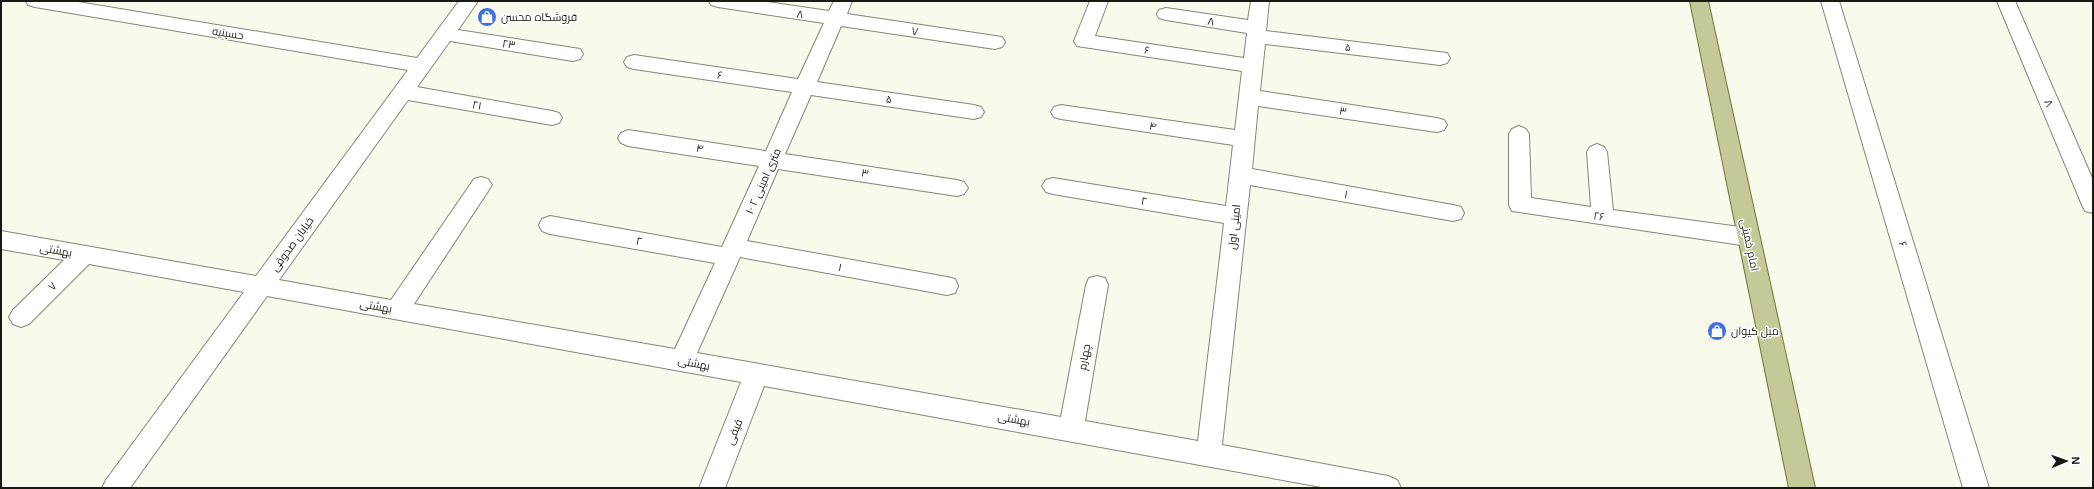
<svg xmlns="http://www.w3.org/2000/svg" width="2094" height="489" viewBox="0 0 2094 489" font-family="Helvetica,Cairo,sans-serif">
  <rect width="100%" height="100%" fill="#f8faeb"/>
  <g fill="none" stroke-linecap="round" stroke-linejoin="round">
    <g stroke="#848678" stroke-width="2">
      <path id="minor" d="M26,1h46l345,57 42,-57h19l-20,29 122,19 3,5 -3,5 -7,2 -123,-20 -33,46 135,24 7,2 3,5 -3,5 -7,2 -144,-25 -129,180 112,20 83,-121 7,-2 7,2 4,6 -78,119 261,45 40,-86 -165,-29 -8,-3 -3,-6 3,-6 8,-3 172,31 37,-81 -131,-20 -7,-3 -3,-5 3,-5 7,-3 138,21 26,-59 -158,-23 -7,-2 -3,-5 3,-5 7,-2 164,24 26,-56 -106,-16 -7,-2 -2,-4h52l68,10 5,-10h18l-5,13 155,23 3,5 -3,5 -7,2 -154,-23 -24,56 157,23 7,2 3,5 -3,5 -7,2 -163,-24 -26,59 172,26 7,2 4,6 -4,6 -7,2 -179,-27 -31,72 200,36 8,2 3,7 -3,7 -8,2 -207,-38 -43,96 364,64 25,-132 3,-7 8,-2 8,2 3,7 -23,136 113,20 26,-218 -171,-29 -7,-2 -4,-6 4,-6 7,-2 173,28 7,-61 -172,-26 -7,-2 -3,-5 3,-5 7,-2 174,25 7,-59 -165,-25 -3,-5 16,-40h18l-13,35 149,22 3,-25 -81,-13 -7,-2 -2,-4 2,-4 7,-2 82,12 3,-19h18l-3,30 181,22 3,5 -3,5 -7,2 -175,-21 -5,47 177,27 7,2 3,5 -3,5 -7,2 -179,-26 -6,63 201,36 8,2 3,6 -3,6 -8,2 -203,-36 -28,260 166,31 9,4 4,8h-74l-563,-102 -39,102h-26l42,-106 -474,-86 -137,192h-28l4,-8 138,-188 -155,-28 -60,60 -8,3 -8,-3 -4,-7 4,-7 51,-50 -63,-11v-18l255,45 152,-206 -373,-63 -7,-2z
        M1821,1h18l150,487h-26z
        M1997,1h18l78,179v33l-8,-2 -3,-6z
        M1519,126l7,3 3,5 2,64 60,9 -4,-55 3,-5 7,-3 7,3 3,5 6,58 135,18 8,3 3,6 -3,6 -8,3 -236,-35 -3,-6v-71l3,-5z"/>
    </g>
    <g stroke="#6e743c" stroke-width="2">
      <path id="major" d="M1690,1h18l107,487h-26z"/>
    </g>
    <use href="#minor" fill="#fff" fill-rule="evenodd"/>
    <use href="#major" fill="#c3c997" fill-rule="evenodd"/>
  </g>
  <defs>
    <g id="shop-disc" transform="scale(1)"><circle r="9.5" fill="#3f6edf" stroke="#fff"/><path d="M-5-2.5h2.3a2.7 3.5 0 0 1 5.4 0H5L5.5 6h-11ZM-1.5-2.5h3a1.5 2.3 0 0 0-3 0Z" fill="#fff"/></g>
  </defs>
  <g fill-rule="evenodd">
    <use href="#shop-disc" x="487" y="17"/>
    <use href="#shop-disc" x="1717" y="331"/>
  </g>
  <g text-anchor="middle" stroke-width="3" stroke-linejoin="round" paint-order="stroke">
    <g font-size="11" fill="#191914" stroke="#fff">
      <text transform="translate(800 14) rotate(9)" y="4">۸</text>
      <text transform="translate(1211 21) rotate(9)" y="4">۸</text>
      <text transform="translate(915 31) rotate(8)" y="4">۷</text>
      <text transform="translate(228 33) rotate(9)" y="4">حسینیه</text>
      <text transform="translate(509 44) rotate(9)" y="4">۲۳</text>
      <text transform="translate(1348 47) rotate(7)" y="4">۵</text>
      <text transform="translate(1147 50) rotate(9)" y="4">۶</text>
      <text transform="translate(720 75) rotate(8)" y="4">۶</text>
      <text transform="translate(889 99) rotate(8)" y="4">۵</text>
      <text transform="translate(2049 103) rotate(67)" y="4">۸</text>
      <text transform="translate(477 105) rotate(10)" y="4">۲۱</text>
      <text transform="translate(1343 111) rotate(9)" y="4">۳</text>
      <text transform="translate(1153 126) rotate(8)" y="4">۴</text>
      <text transform="translate(700 148) rotate(8)" y="4">۴</text>
      <text transform="translate(865 173) rotate(9)" y="4">۳</text>
      <text transform="translate(763 181) rotate(-66)" y="4">۱۰ متری امینی ۲</text>
      <text transform="translate(1346 194) rotate(10)" y="4">۱</text>
      <text transform="translate(1144 201) rotate(9)" y="4">۲</text>
      <text transform="translate(1599 216) rotate(8)" y="4">۲۶</text>
      <text transform="translate(1234 227) rotate(-84)" y="4">امینی اول</text>
      <text transform="translate(639 241) rotate(10)" y="4">۲</text>
      <text transform="translate(292 244) rotate(-54)" y="4">خیابان صدوقی</text>
      <text transform="translate(1903 244) rotate(73)" y="4">۶</text>
      <text transform="translate(1750 245) rotate(78)" y="4">امام خمینی</text>
      <text transform="translate(56 250) rotate(10)" y="4">بهشتی</text>
      <text transform="translate(840 267) rotate(10)" y="4">۱</text>
      <text transform="translate(52 286) rotate(-45)" y="4">۷</text>
      <text transform="translate(376 306) rotate(10)" y="4">بهشتی</text>
      <text transform="translate(1084 357) rotate(-80)" y="4">چهارم</text>
      <text transform="translate(694 363) rotate(11)" y="4">بهشتی</text>
      <text transform="translate(1014 419) rotate(10)" y="4">بهشتی</text>
      <text transform="translate(734 432) rotate(-68)" y="4">قیفی</text>
    </g>
    <g font-size="11" fill="#191914" stroke="#fff" text-anchor="start">
      <text x="501" y="21">فروشگاه محسن</text>
      <text x="1731" y="335">مبل کیوان</text>
    </g>
  </g>
  <rect width="2094" height="489" fill="none" stroke="#191914" stroke-width="4"/>
  <g transform="translate(2066 461) rotate(88)" stroke="#ffffff" stroke-width="3" paint-order="stroke">
  <path d="M0-3L7 15L0 10L-7 15Z" fill="#191914"/>
  <text y="-6" font-size="11" font-weight="bold" text-anchor="middle" fill="#191914">N</text>
  </g>
</svg>
